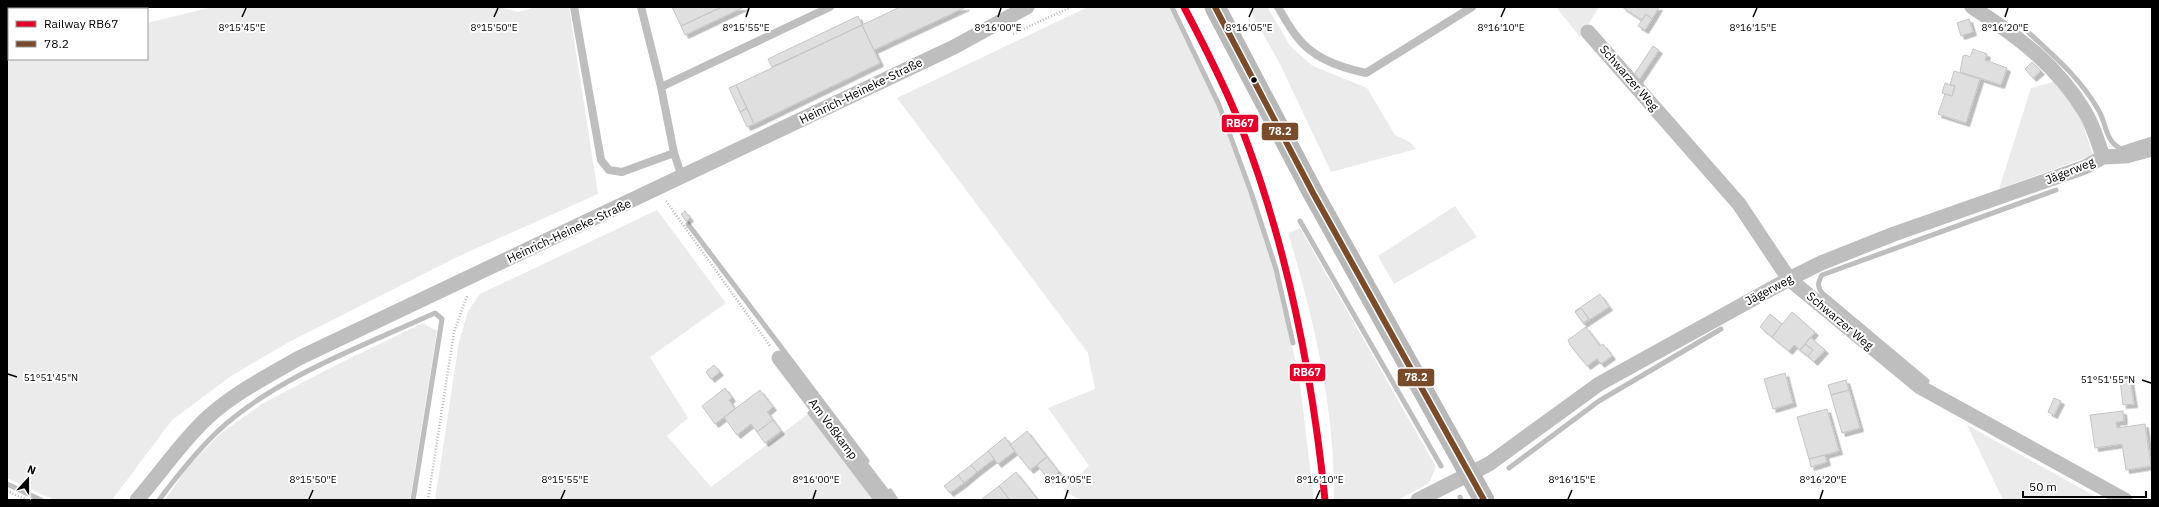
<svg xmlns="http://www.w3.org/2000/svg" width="2159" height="507" viewBox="0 0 2159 507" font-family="'IBM Plex Sans',sans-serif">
  <defs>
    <filter id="shadow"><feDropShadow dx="3.5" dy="3.5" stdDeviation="0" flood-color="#0004"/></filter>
  </defs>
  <rect width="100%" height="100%" fill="#fff"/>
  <path fill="#ebebeb" d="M212,7h288l18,5 18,-5h33l29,187 -141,63 -168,85 -58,34 -59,44 -60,80h-58l-47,-22v-422h2v3h138v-36z
    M1088,7h82l46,97 33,88 25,77 25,107 15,124h-234l-17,-10 26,-24 -41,-58 47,-19 -7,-36 -191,-255z
    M1248,7h19l24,40 22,19 54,22 28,47 15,7 6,7 -85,23 -51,-108z
    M1556,7h43l-19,30z
    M2056,81l25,38 12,36 -94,34 32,-101z
    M1455,206l22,31 -83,47 -16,-28z
    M657,210l69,93 -76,54 38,61 -21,18 44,51 97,-73 66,86h-439l24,-158 9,-31 12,-17z
    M1300,228l136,239 -7,16 -31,17h-64c1,-91 -20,-181 -46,-267z
    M423,323l14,8 -27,169h-245l24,-35 32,-32 41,-29 70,-37z
    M1967,425l135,75h-99z"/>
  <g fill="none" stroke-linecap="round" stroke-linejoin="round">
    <path stroke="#bebebe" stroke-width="5" d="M1172,7l47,98 32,87 25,77 17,74
      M2029,33c26,24 52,46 70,78 8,14 6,30 22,38l31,-10
      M1300,221l141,245
      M688,224l179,237
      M1927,381l-105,-88c-5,-7 -4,-11 0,-18l234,-85
      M810,413l66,87
      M1509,468l90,-67 122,-72
      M7,484l34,16
      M890,491l6,9
      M1460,497l1,3
      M159,500c18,-24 37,-48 59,-69 58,-54 145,-85 217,-118l7,6 -29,181"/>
  </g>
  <path fill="#dfdfdf" stroke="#c6c6c6" filter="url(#shadow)" d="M672,7h50l-41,19z
    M722,7h22l-59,28 -4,-9z
    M900,7h66l-92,43 -12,-25z
    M1622,7h37l-7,12 -6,-5 -4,6z
    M1646,14l6,5 -7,11 -7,-4z
    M858,16l4,9 -90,42 -4,-8z
    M1969,19l4,13 -12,4 -4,-13z
    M862,25l18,38 -126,61 -18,-39z
    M1653,46l6,4 -20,30 -6,-4z
    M1973,49l14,5 -2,6 22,8 -6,17 -41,-13 3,-16 3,-1 4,2z
    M2032,62l9,9 -8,7 -8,-9z
    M1954,71l26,8 -14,44 -28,-9 7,-20 7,2 3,-10 -5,-1z
    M1945,83l10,3 -3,10 -10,-3z
    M736,85l11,23 -7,4 -11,-24z
    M747,108l7,16 -7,3 -7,-15z
    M685,211l5,7 -4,3 -5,-7z
    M1600,294l9,13 -26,17 6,-5 -8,-11 -6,3z
    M1581,308l8,11 -6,4 -8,-11z
    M1792,312l23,20 -15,18 -6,-5 -5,6 -17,-14z
    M1770,314l12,10 -10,13 -12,-10z
    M1586,327l14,19 3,-2 9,12 -11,8 -4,-5 -10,7 -17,-21 -2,-5z
    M1810,337l15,13 -11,12 -6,-6 5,-6 -8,-6z
    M1805,344l8,6 -5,6 -8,-6z
    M714,365l6,7 -9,7 -5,-7z
    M1785,373l8,30 -20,6 -9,-30z
    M1846,380l3,10 -18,5 -3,-10z
    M2130,380l4,24 -11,1 -3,-24z
    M725,388l7,10 -3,2 6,9 -20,15 -13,-18z
    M760,390l13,17 -6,5 6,8 -16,12 -6,-8 -14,11 -13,-18z
    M1849,390l11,38 -18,5 -11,-38z
    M2054,398l7,3 -7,14 -6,-3z
    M1827,409l12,42 -30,8 -12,-42z
    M2123,411l1,10 -8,1 1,6 28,-4 6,42 -25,4 -4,-26 -27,4 -5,-33z
    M773,420l8,11 -16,12 -8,-11z
    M1027,431l20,26 -17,13 -20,-25z
    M1005,437l10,14 -17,13 -10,-13z
    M988,451l6,8 -17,13 -6,-7z
    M1825,455l2,7 -16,5 -2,-8z
    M1047,457l12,15 -10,8 -12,-15z
    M971,465l6,7 -13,11 -6,-8z
    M1016,472l22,28h-28l-11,-14z
    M958,475l6,8 -14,10 -6,-7z
    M999,486l11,14h-29z"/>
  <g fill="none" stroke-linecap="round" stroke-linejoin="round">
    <path stroke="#b9b9b9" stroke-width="2.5" stroke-dasharray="1 2" stroke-linecap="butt" d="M1013,34l58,-27
      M666,201l104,145
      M7,491l20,9
      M428,500l26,-168 11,-31 3,-6"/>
    <path stroke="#bebebe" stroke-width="8" d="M574,7l27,153 8,10 13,2 52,-19 8,24
      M641,7l20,80 13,66
      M1278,7c6,10 12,22 20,31 15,20 44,30 68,35l106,-66
      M661,87l169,-80"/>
    <path stroke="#bebebe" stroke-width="15" d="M1972,7c45,29 85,58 113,105 8,13 13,30 18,45
      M1588,32l151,172 50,75 131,108 205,113
      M779,358l108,142
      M137,500c24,-27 43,-57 70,-82 27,-25 61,-42 92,-60l655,-311 73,-40
      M1418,500l71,-36 110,-80 190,-105 32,-16 73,-29 191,-67 18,-10 23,-1 26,-7"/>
    <path stroke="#b8b8b8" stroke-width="21" d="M1215,7l98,186 171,307"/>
    <g stroke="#fff" stroke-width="9">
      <path id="bus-1" d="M1215,7l98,186 171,307"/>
    </g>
    <use href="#bus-1" stroke="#7a4b2a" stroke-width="6"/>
    <g stroke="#fff" stroke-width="10">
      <path id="rail-1" d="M1184,7c20,38 40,77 56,117 47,121 72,247 85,376"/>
    </g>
    <use href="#rail-1" stroke="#e4002b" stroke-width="7"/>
  </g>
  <path fill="none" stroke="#000" stroke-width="1.5" d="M242,17l4,-9M494,17l4,-9M746,17l3,-9M998,17l3,-9M1249,17l4,-9M1501,17l4,-9M1753,17l4,-9M2005,17l3,-9M8,374l9,3M2142,380l9,3M309,499l4,-9M561,499l4,-9M813,499l3,-9M1065,499l3,-9M1316,499l4,-9M1568,499l4,-9M1820,499l3,-9"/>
  <circle fill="#000" stroke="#fff" stroke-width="1.5" cx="1254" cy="80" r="3.5"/>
  <g text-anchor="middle" stroke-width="4" stroke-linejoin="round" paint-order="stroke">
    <g font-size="12" fill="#000" stroke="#fff">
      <text transform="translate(1629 78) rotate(49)" y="4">Schwarzer Weg</text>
      <text transform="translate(861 91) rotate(-26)" y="4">Heinrich-Heineke-Straße</text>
      <text transform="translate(2070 171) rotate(-22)" y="4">Jägerweg</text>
      <text transform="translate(569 231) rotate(-25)" y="4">Heinrich-Heineke-Straße</text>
      <text transform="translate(1769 290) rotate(-28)" y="4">Jägerweg</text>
      <text transform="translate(1840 321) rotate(40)" y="4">Schwarzer Weg</text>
      <text transform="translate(833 429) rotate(53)" y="4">Am Voßkamp</text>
    </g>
  </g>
  <g font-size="10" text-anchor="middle" fill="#000" stroke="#fff" stroke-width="4" stroke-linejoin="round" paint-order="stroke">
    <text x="242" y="31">8°15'45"E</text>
    <text x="494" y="31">8°15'50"E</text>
    <text x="998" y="31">8°16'00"E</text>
    <text x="1249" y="31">8°16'05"E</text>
    <text x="1501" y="31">8°16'10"E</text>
    <text x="1753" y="31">8°16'15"E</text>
    <text x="2005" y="31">8°16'20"E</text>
    <text x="746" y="31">8°15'55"E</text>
    <text x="51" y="381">51°51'45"N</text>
    <text x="2108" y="383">51°51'55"N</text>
    <text x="313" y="483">8°15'50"E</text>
    <text x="565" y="483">8°15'55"E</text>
    <text x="816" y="483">8°16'00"E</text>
    <text x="1068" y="483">8°16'05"E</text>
    <text x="1320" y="483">8°16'10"E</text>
    <text x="1572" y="483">8°16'15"E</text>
    <text x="1823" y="483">8°16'20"E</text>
  </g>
  <g stroke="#fff" stroke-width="1.5">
    <rect x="1221" y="114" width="38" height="19" rx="4" fill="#e4002b"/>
    <rect x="1261" y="122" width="38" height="19" rx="4" fill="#7a4b2a"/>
    <rect x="1289" y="363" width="37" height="19" rx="4" fill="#e4002b"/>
    <rect x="1397" y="368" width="38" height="19" rx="4" fill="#7a4b2a"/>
  </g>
  <g font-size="11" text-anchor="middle" font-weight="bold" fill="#fff">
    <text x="1240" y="127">RB67</text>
    <text x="1280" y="135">78.2</text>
    <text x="1307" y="376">RB67</text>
    <text x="1416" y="381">78.2</text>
  </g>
  <rect width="2159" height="507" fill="none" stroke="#000000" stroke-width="16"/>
  <rect x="8" y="8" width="140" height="52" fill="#ffffff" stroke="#999999"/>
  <rect x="16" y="21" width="20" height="6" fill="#e4002b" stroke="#999999"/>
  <text x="44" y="28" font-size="12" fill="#000000">Railway RB67</text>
  <rect x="16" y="41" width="20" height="6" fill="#7a4b2a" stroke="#999999"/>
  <text x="44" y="48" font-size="12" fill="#000000">78.2</text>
  <g transform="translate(28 479) rotate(21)" stroke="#ffffff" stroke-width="3" paint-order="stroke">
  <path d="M0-3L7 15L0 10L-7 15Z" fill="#000000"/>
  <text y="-6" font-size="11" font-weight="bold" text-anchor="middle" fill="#000000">N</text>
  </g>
  <path d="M2023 491v6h123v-6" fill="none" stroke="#000000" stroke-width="2"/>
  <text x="2029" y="491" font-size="12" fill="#000000" stroke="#ffffff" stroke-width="3" paint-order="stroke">50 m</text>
</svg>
